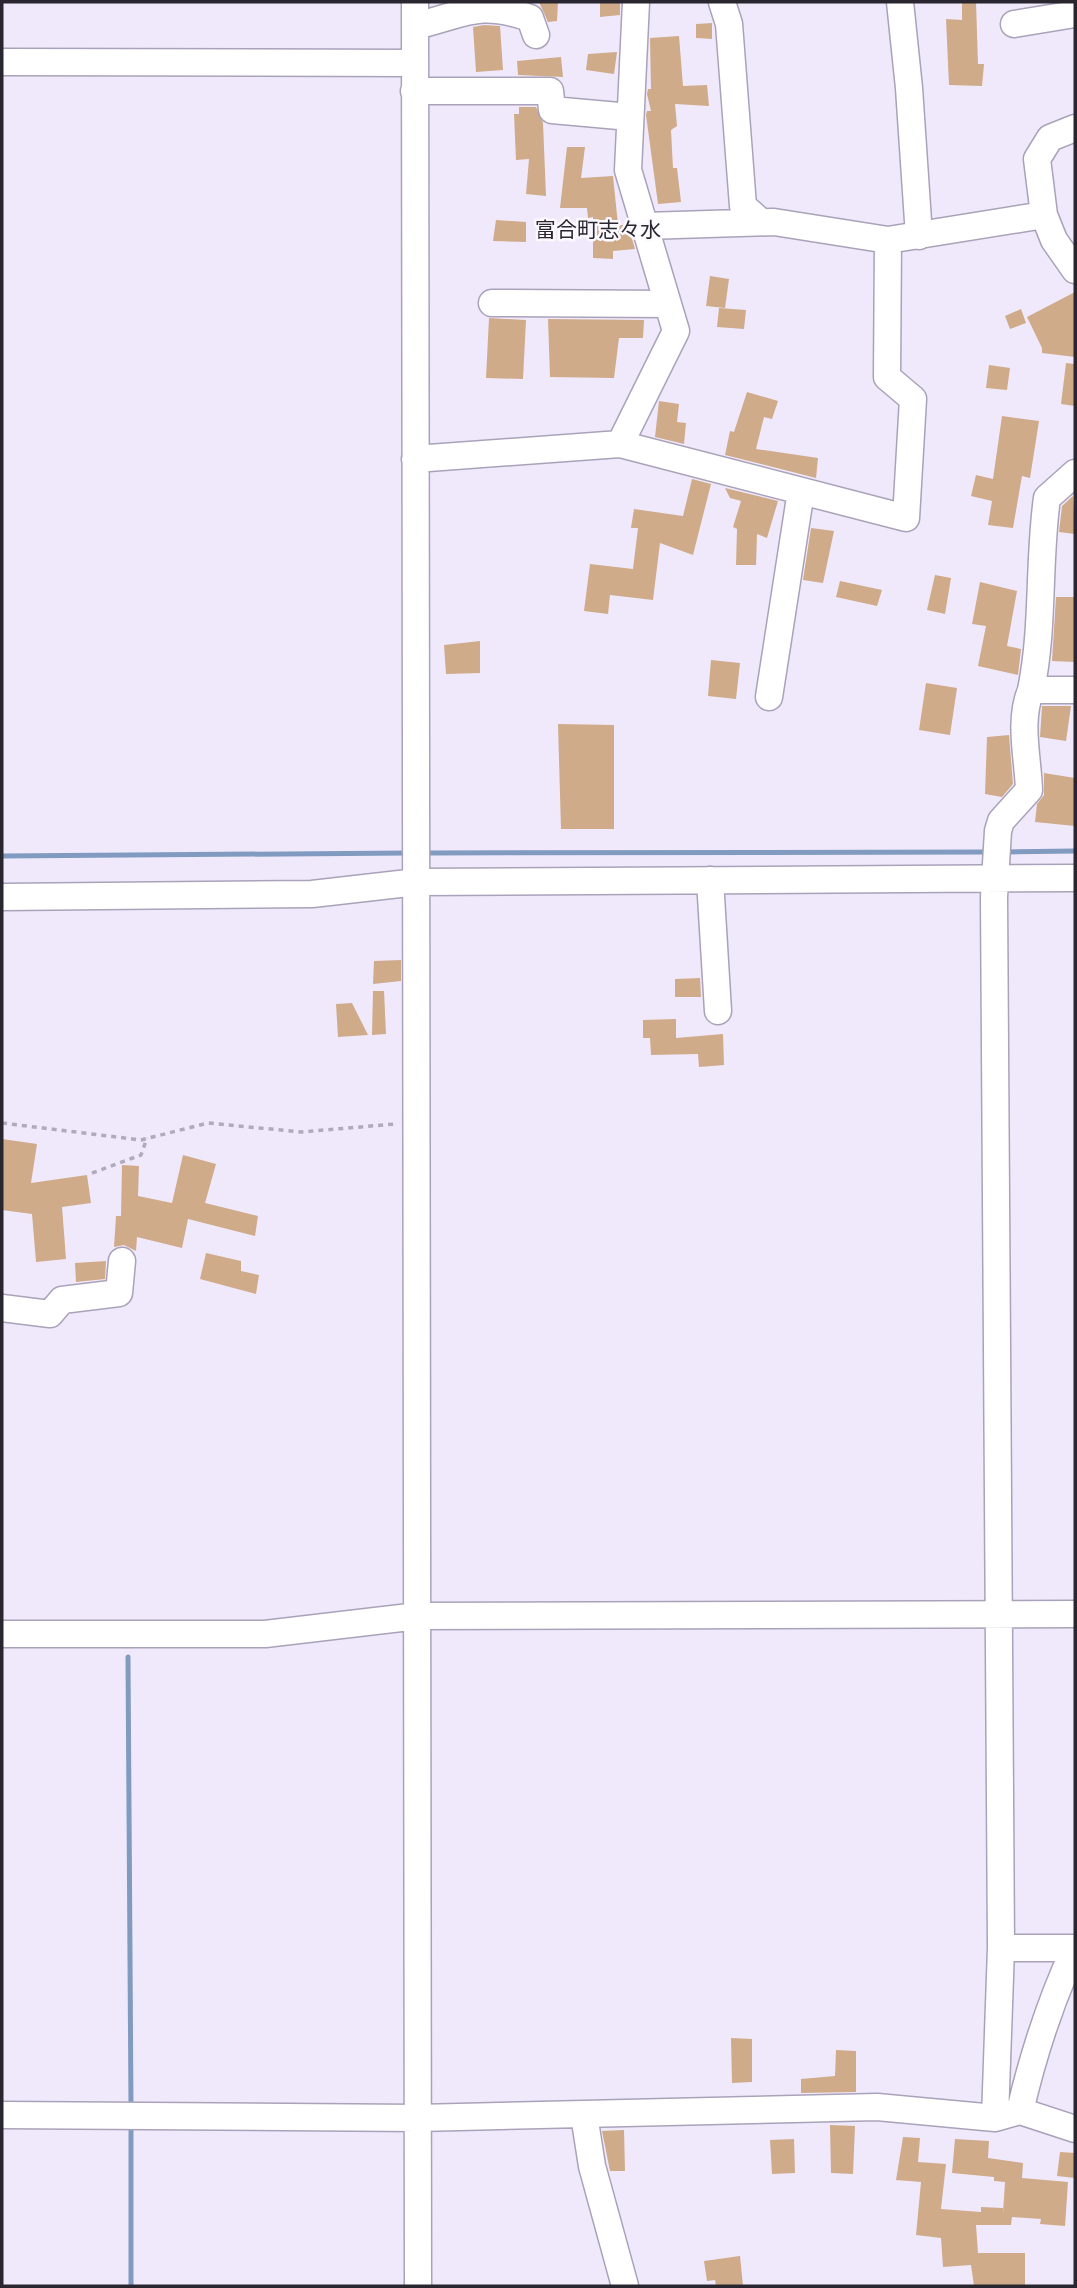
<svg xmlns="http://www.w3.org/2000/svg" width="1077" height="2288" viewBox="0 0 1077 2288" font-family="Ubuntu,'Noto Sans JP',sans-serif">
  <rect width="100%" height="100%" fill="#f0e9fc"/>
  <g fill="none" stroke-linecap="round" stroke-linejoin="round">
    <path stroke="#819bc0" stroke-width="5" d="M1006,852l69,-1
      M425,853l564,-1
      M2,856l406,-3
      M128,1657l3,451
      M131,2286v-161"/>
  </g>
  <path fill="#cfab89" d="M539,2h19l-1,19 -9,1z
    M600,2h20v13l-20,2z
    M962,2h14l2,62h6l-2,22 -33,-1 -3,-66 16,1z
    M712,23v16l-16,-1v-14z
    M484,25l16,1 3,44 -27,2 -3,-45z
    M679,36l4,50 24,-1 2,21 -34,-2 2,22 -6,4 2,38h4l4,34 -23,2 -12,-89 1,-4h4l-4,-17 1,-5h3l-1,-51z
    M617,52l-3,22 -28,-4 2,-16z
    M561,57l2,20 -45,-2 -1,-14z
    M519,107h17l7,16 3,73 -20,-2 3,-35 -13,1 -2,-46h5z
    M567,147h18l-4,31 32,-2 5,49h10l7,24 -22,2v8l-20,-1v-41l-5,1 -1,-10h-27z
    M496,220l30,2v20l-33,-1z
    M710,276l19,3 -4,29 -19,-2z
    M1075,292v65l-33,-4v-5l-15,-31z
    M719,308l27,2 -2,19 -27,-2z
    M1021,309l5,14 -16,6 -5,-13z
    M489,318l37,2 -3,59 -37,-1z
    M548,319l96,1 -1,18h-24l-5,40 -64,-1z
    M1066,363l9,1v42l-14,-2z
    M989,365l21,3 -3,22 -21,-2z
    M747,392l31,9 -6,18 -8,-2 -8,32 62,9 -2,20 -91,-23 5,-24 4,1z
    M659,401l20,3 -2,18 9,1 -2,21 -29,-7z
    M1002,416l37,5 -9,57 -8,-2 -9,52 -25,-3 4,-24 -21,-5 5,-21 17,4z
    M692,479l19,5 -18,71 -33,-12 -7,57 -43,-5 -2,19 -24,-3 6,-47 43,5 5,-41h-7l3,-19 49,7z
    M725,488l53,13 -11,37 -10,-4 -1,31h-20l1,-36 -4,-2 8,-26 -11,-3z
    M1073,496l2,38 -16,-2 3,-26z
    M811,528l23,3 -11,52 -20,-3z
    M935,575l16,3 -6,36 -18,-4z
    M840,581l42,9 -5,16 -41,-9z
    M980,582l37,9 -10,55 14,3 -3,26 -40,-9 8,-40 -14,-2z
    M1056,597h19v65l-23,-1z
    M480,641v32l-34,1 -2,-29z
    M711,660l29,3 -4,36 -28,-3z
    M926,683l31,5 -7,47 -31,-5z
    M1042,706h29l-5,35 -26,-4z
    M558,724l56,1v104h-53z
    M1009,735l4,49 -11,13 -17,-3 2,-57z
    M1044,773l31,5v48l-40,-4 2,-18 7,-9z
    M401,960v21l-28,3 1,-23z
    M700,978l1,19h-26v-18z
    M373,991h11l2,43 -14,1z
    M352,1003l16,32 -30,2 -2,-33z
    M676,1019v19l47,-4 1,31 -25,2 -1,-13 -47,1 -1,-17h-7v-18z
    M2,1139l35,5 -6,39 56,-8 4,28 -29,4 4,52 -30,3 -4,-48 -30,-4z
    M183,1155l33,9 -11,39 53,13 -3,20 -67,-17 -6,29 -45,-11 -1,14 -12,-6 -10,2 2,-31h5l1,-51 17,1 -1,30 34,7z
    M206,1253l35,8v10l18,4 -3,19 -56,-15z
    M106,1261l-1,18 -29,3 -1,-19z
    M731,2038l21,1v43l-20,1z
    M836,2050l20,1v41l-55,1v-14l34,-3z
    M830,2125l25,1 -2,48 -22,-1z
    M624,2130l1,41h-15l-8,-40z
    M903,2137l17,1 -2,24 28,2 -5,45 40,3v-5l22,1v5l2,-31 -11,-1v-4l-42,-4 3,-34 34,2 -1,17 35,5 -1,15 46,4 -3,44 -25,-2 1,-5 -29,-2 -1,8h-35l2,28h47v33h-51l-3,-21 -28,2 -2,-29 -25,-3 5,-53 -25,-2z
    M794,2139l1,34 -23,1 -2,-34z
    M1060,2152l15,1v25l-18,-2z
    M740,2256l3,30h-27l-1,-6 -8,1 -3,-20z"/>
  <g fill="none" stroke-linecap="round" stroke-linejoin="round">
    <g stroke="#aaa2b8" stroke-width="29">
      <path id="minor" d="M415,2l3,2284
        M722,2l7,22 14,182 18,16
        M900,2l9,86 10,148
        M1014,24l61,-10
        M415,26c51,-12 62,-26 115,-8l6,17
        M2,62l412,1
        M414,91h136l2,19 78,7
        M1075,128l-25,10 -13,21 7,56 10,25 21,30
        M645,226l129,-4 114,18 156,-25
        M492,303l176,1
        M620,444l56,-113 -48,-161 8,-168
        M415,459l205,-15 286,74 7,-119 -26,-22 1,-137
        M1031,690c13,-63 7,-128 16,-192l28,-25
        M769,697l32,-206
        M710,880l8,131
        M2,897l310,-3 105,-12 658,-4
        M2,1308l48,6 12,-14 57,-7 3,-32
        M2,1634h263l153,-18 657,-2
        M1001,1948h74
        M1020,2111c13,-56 31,-111 55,-163
        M2,2115l416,3 459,-11 118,11 25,-7 55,18
        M584,2115l8,51 33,120
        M995,2118l6,-170 -7,-1051 4,-66 3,-10 28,-31c-1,-32 -11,-69 2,-100h44"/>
    </g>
    <path stroke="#b0aaba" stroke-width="3.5" stroke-dasharray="5 5" stroke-linecap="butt" d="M2,1123l139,17 67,-17 93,9 94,-8
      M92,1173l49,-18 6,-17"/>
    <use href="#minor" stroke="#fff" stroke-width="26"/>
  </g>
  <g text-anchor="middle" stroke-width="5" stroke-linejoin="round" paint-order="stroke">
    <g font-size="21" fill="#29262f" stroke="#fbf9fe">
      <text x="598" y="237">富合町志々水</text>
    </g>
  </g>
  <rect width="1077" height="2288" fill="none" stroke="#29262f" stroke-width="7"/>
</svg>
